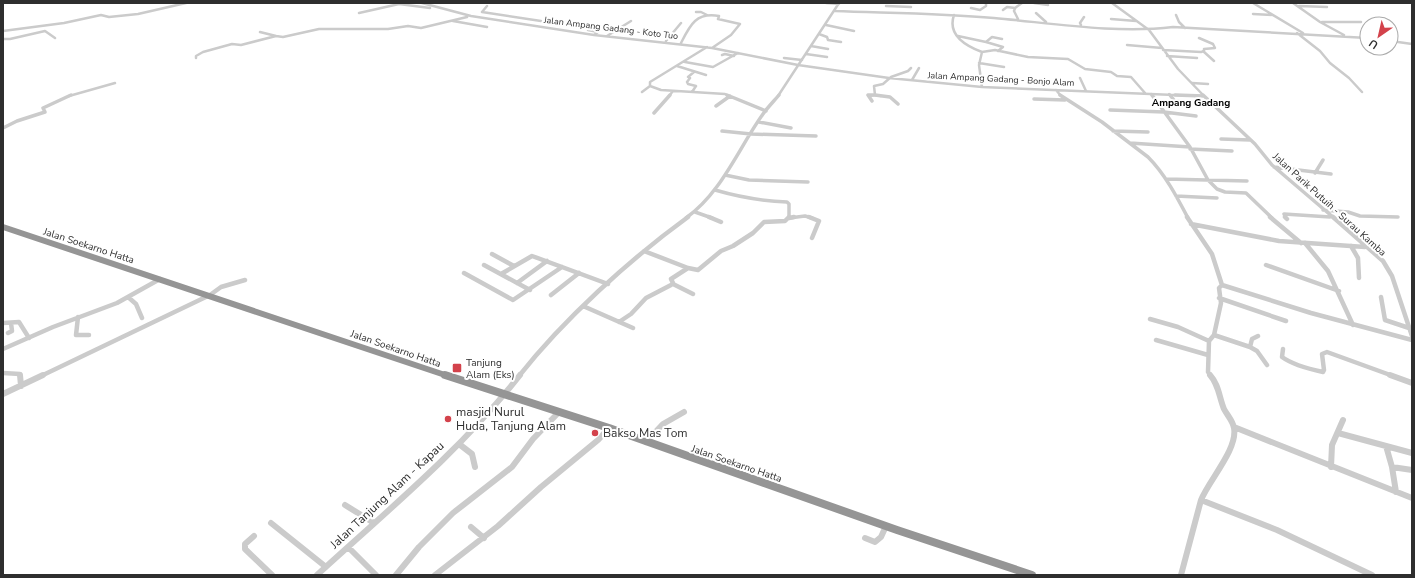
<svg xmlns="http://www.w3.org/2000/svg" width="1415" height="578" viewBox="0 0 1415 578" font-family="'Nunito Sans',sans-serif">
  <rect width="100%" height="100%" fill="#fff"/>
  <g fill="none" stroke-linecap="round" stroke-linejoin="round">
    <path stroke="#cbcbcb" stroke-width="2.5" d="M422,3l49,13 123,19 118,13 86,17 91,13 93,9 217,9
      M826,3l13,1
      M1034,3l14,2
      M1112,3l37,27 29,39 26,27
      M1253,3l50,30
      M1293,3l27,19 24,13
      M886,6l25,1
      M1299,6l28,1
      M971,8l9,2 6,-4v-3
      M1003,10l4,-3 8,1
      M835,11c53,2 106,2 159,7 57,5 122,16 179,9l194,11
      M482,12l59,9
      M482,12l5,-6
      M696,12h5l6,3
      M359,13l40,-9 31,4
      M1036,13l10,9
      M1253,14l20,1
      M954,15c-7,20 12,31 28,37l-3,13 3,22
      M1176,15l3,7 6,6
      M1018,19l-4,-8 1,-3 7,-5
      M1111,19l25,2
      M453,21l34,6
      M1322,22h39
      M575,24l15,3 -2,3 10,2 -4,3
      M826,25l28,6
      M1081,25l-1,-2 4,-6
      M3,31l61,-8 37,-8 8,2 29,-3 48,-11
      M260,32l16,4
      M1297,33l23,18 10,12 19,15 13,14
      M819,34l8,3 1,3 13,2
      M607,36l24,-15
      M958,36l28,6 6,-5 10,2
      M3,39h7l35,-8 10,7
      M666,41l15,-18
      M1391,41l21,3
      M986,42l17,5 -5,4
      M681,43c9,-18 15,-31 38,-27l-1,3 22,5 -9,11 -19,13
      M1127,45l35,3
      M811,46l17,3
      M707,47l-57,35v4l11,4 64,4 4,2
      M1163,50l38,2 3,-1v-2l11,-1 -2,-4 -14,-6
      M1203,51l11,10
      M982,52l13,-2 33,7 40,2 17,10 26,3 6,4 14,1 14,16
      M806,54l21,3
      M722,55l3,-1 9,2
      M1167,56l30,2
      M196,58v-2l7,-4 29,-8 9,1 35,-9 7,1 36,-8h69l20,-3 13,2 46,-11
      M784,58l18,2
      M685,62l28,5 25,-14
      M979,63l25,4
      M677,66l29,9
      M1080,78l6,13
      M912,80l7,-12
      M1192,83l16,1
      M1056,90l5,6
      M642,92l8,-6
      M692,92l4,-6 -8,-2 -1,-2 3,-4 -2,-1 6,-5
      M1151,94l1,2
      M1169,94l1,2
      M69,96l46,-13
      M669,96l4,-5
      M778,96l61,-93
      M869,96l6,-1
      M881,96l-6,-1 -1,-9 9,-2 8,-7 17,-6 3,-3"/>
    <path stroke="#cbcbcb" stroke-width="3.5" d="M727,95l39,16
      M875,95l15,2 8,7
      M1060,95l42,27 46,35c17,17 29,40 40,61
      M1152,95l38,52 18,33 9,9 8,3 21,1 26,25
      M1170,95l7,9
      M1175,95l29,1
      M1203,95l52,49 17,21 62,53
      M1034,99l31,1
      M872,101l-4,-6h7
      M1175,101l11,1
      M716,106l14,-10
      M1110,110l54,2 32,4
      M654,113l16,-18
      M759,122l32,6
      M3,128l14,-7 28,-9 -2,-4 28,-13
      M722,131l29,3 65,2
      M1113,131l35,1
      M1221,139l29,1
      M1130,143l60,4
      M1190,149l42,2
      M1274,167l57,7
      M1315,173l8,-13
      M725,175l24,5 59,2
      M1166,179l81,2
      M715,190c24,7 47,11 72,12l2,2v14
      M1176,196l41,2
      M1323,210l25,2 12,4 38,1
      M695,212l17,6
      M686,218c36,-26 52,-69 77,-104 5,-7 11,-13 16,-19
      M789,218l16,-2 7,2
      M1286,218l-2,-4 46,3"/>
    <path stroke="#cbcbcb" stroke-width="4.5" d="M709,217l12,5
      M809,217l10,4 -7,17
      M1187,217l25,37 10,31 -3,3 2,15 -7,32 -5,6 -1,31 3,4
      M1270,217l31,26
      M1285,217l2,2
      M1333,217l50,44 9,15 20,60
      M789,218l5,-1
      M1191,224l88,17 86,6
      M1305,243l23,28 25,54
      M1351,246l7,12 1,20
      M644,251l44,17 10,2 23,-19 12,-5 20,-13 11,-11 21,-1 4,-4
      M492,254l22,12
      M484,265l46,25
      M1266,265l73,26
      M464,273l49,27 49,-33
      M501,274l31,-18 76,28
      M517,283l30,-22
      M673,284l20,10
      M1222,285l89,28 101,27
      M551,295l28,-22
      M128,297l8,7 6,14
      M1381,297l4,23 24,8
      M1219,298l67,23
      M583,306l50,22
      M78,317l-2,18h13
      M1150,319l28,8 31,14
      M619,322l12,-8 15,-16 25,-13 2,-2 -2,-4 17,-11
      M3,323l16,-1 10,16
      M8,333l4,-2 -1,-8
      M1214,335l36,12 7,4 10,14
      M1156,340l52,15
      M1250,347l2,-8 6,-3
      M3,349l50,-22 64,-24 43,-24
      M1283,349l-1,8c11,8 27,12 41,15l1,-2 -2,-16 5,-2 66,24
      M3,373l17,1v2
      M41,376l169,-81 11,-8 24,-7
      M519,376c45,-57 110,-116 169,-159"/>
    <path stroke="#cbcbcb" stroke-width="6" d="M20,375l1,11
      M1390,375l22,8
      M3,394l40,-19
      M1234,427l178,71
      M1338,433l74,20
      M646,442l17,-18 21,-12
      M459,444l13,10 3,13
      M1386,446l6,21 4,25
      M1331,467l1,-22 11,-25
      M1392,467l20,3
      M1201,500l76,30 95,45
      M345,505l29,18
      M271,523l55,44
      M471,527l13,11
      M254,536l-9,8v5l27,26
      M865,538l10,4 6,-5 5,-11
      M348,547l28,28
      M317,575c70,-64 144,-125 203,-200
      M396,575l23,-28 34,-34 59,-46 21,-28 26,-27
      M435,575l63,-49 43,-39 57,-47 11,-12
      M1181,575l20,-75c8,-20 37,-51 33,-72 -1,-7 -7,-13 -10,-19 -5,-12 -5,-24 -14,-34"/>
    <path stroke="#959595" stroke-width="6" d="M3,227l445,149"/>
    <path stroke="#959595" stroke-width="8" d="M445,375l164,53 288,102 135,45"/>
  </g>
  <g fill="#d3424b" stroke="#fff" stroke-width="1.5">
    <rect x="452" y="363" width="10" height="10" rx="2"/>
    <circle cx="448" cy="419" r="4"/>
    <circle cx="595" cy="433" r="4"/>
  </g>
  <g text-anchor="middle" stroke-width="4" stroke-linejoin="round" paint-order="stroke">
    <g font-size="9" fill="#2e2e2e" stroke="#fff">
      <text transform="translate(611 28) rotate(7)" y="3">Jalan Ampang Gadang - Koto Tuo</text>
      <text transform="translate(1001 79) rotate(3)" y="3">Jalan Ampang Gadang - Bonjo Alam</text>
    </g>
    <g font-size="10" font-weight="bold" fill="#000" stroke="#fff">
      <text x="1191" y="106">Ampang Gadang</text>
    </g>
    <g font-size="10" fill="#2e2e2e" stroke="#fff">
      <text transform="translate(1330 204) rotate(42)" y="4">Jalan Parik Putuih - Surau Kamba</text>
      <text transform="translate(89 245) rotate(18)" y="4">Jalan Soekarno Hatta</text>
      <text transform="translate(396 348) rotate(19)" y="4">Jalan Soekarno Hatta</text>
      <text transform="translate(737 463) rotate(19)" y="4">Jalan Soekarno Hatta</text>
    </g>
    <g font-size="10" fill="#2e2e2e" stroke="#fff" text-anchor="start">
      <text x="466" y="366">Tanjung<tspan x="466" dy="12">Alam (Eks)</tspan></text>
    </g>
    <g font-size="12" fill="#2e2e2e" stroke="#fff" text-anchor="start">
      <text x="456" y="416">masjid Nurul<tspan x="456" dy="14">Huda, Tanjung Alam</tspan></text>
      <text x="603" y="437">Bakso Mas Tom</text>
    </g>
    <g font-size="12" fill="#2e2e2e" stroke="#fff">
      <text transform="translate(387 495) rotate(-43)" y="4">Jalan Tanjung Alam - Kapau</text>
    </g>
  </g>
  <rect width="1415" height="578" fill="none" stroke="#2e2e2e" stroke-width="8"/>
  <g transform="translate(1379 36) rotate(214)"><circle r="19" fill="#ffffff" stroke="#ababab"/>
  <path d="M0-3L7 15L0 10L-7 15Z" fill="#d3424b"/>
  <text y="-6" font-size="11" font-weight="bold" text-anchor="middle" fill="#2e2e2e">U</text>
  </g>
</svg>
